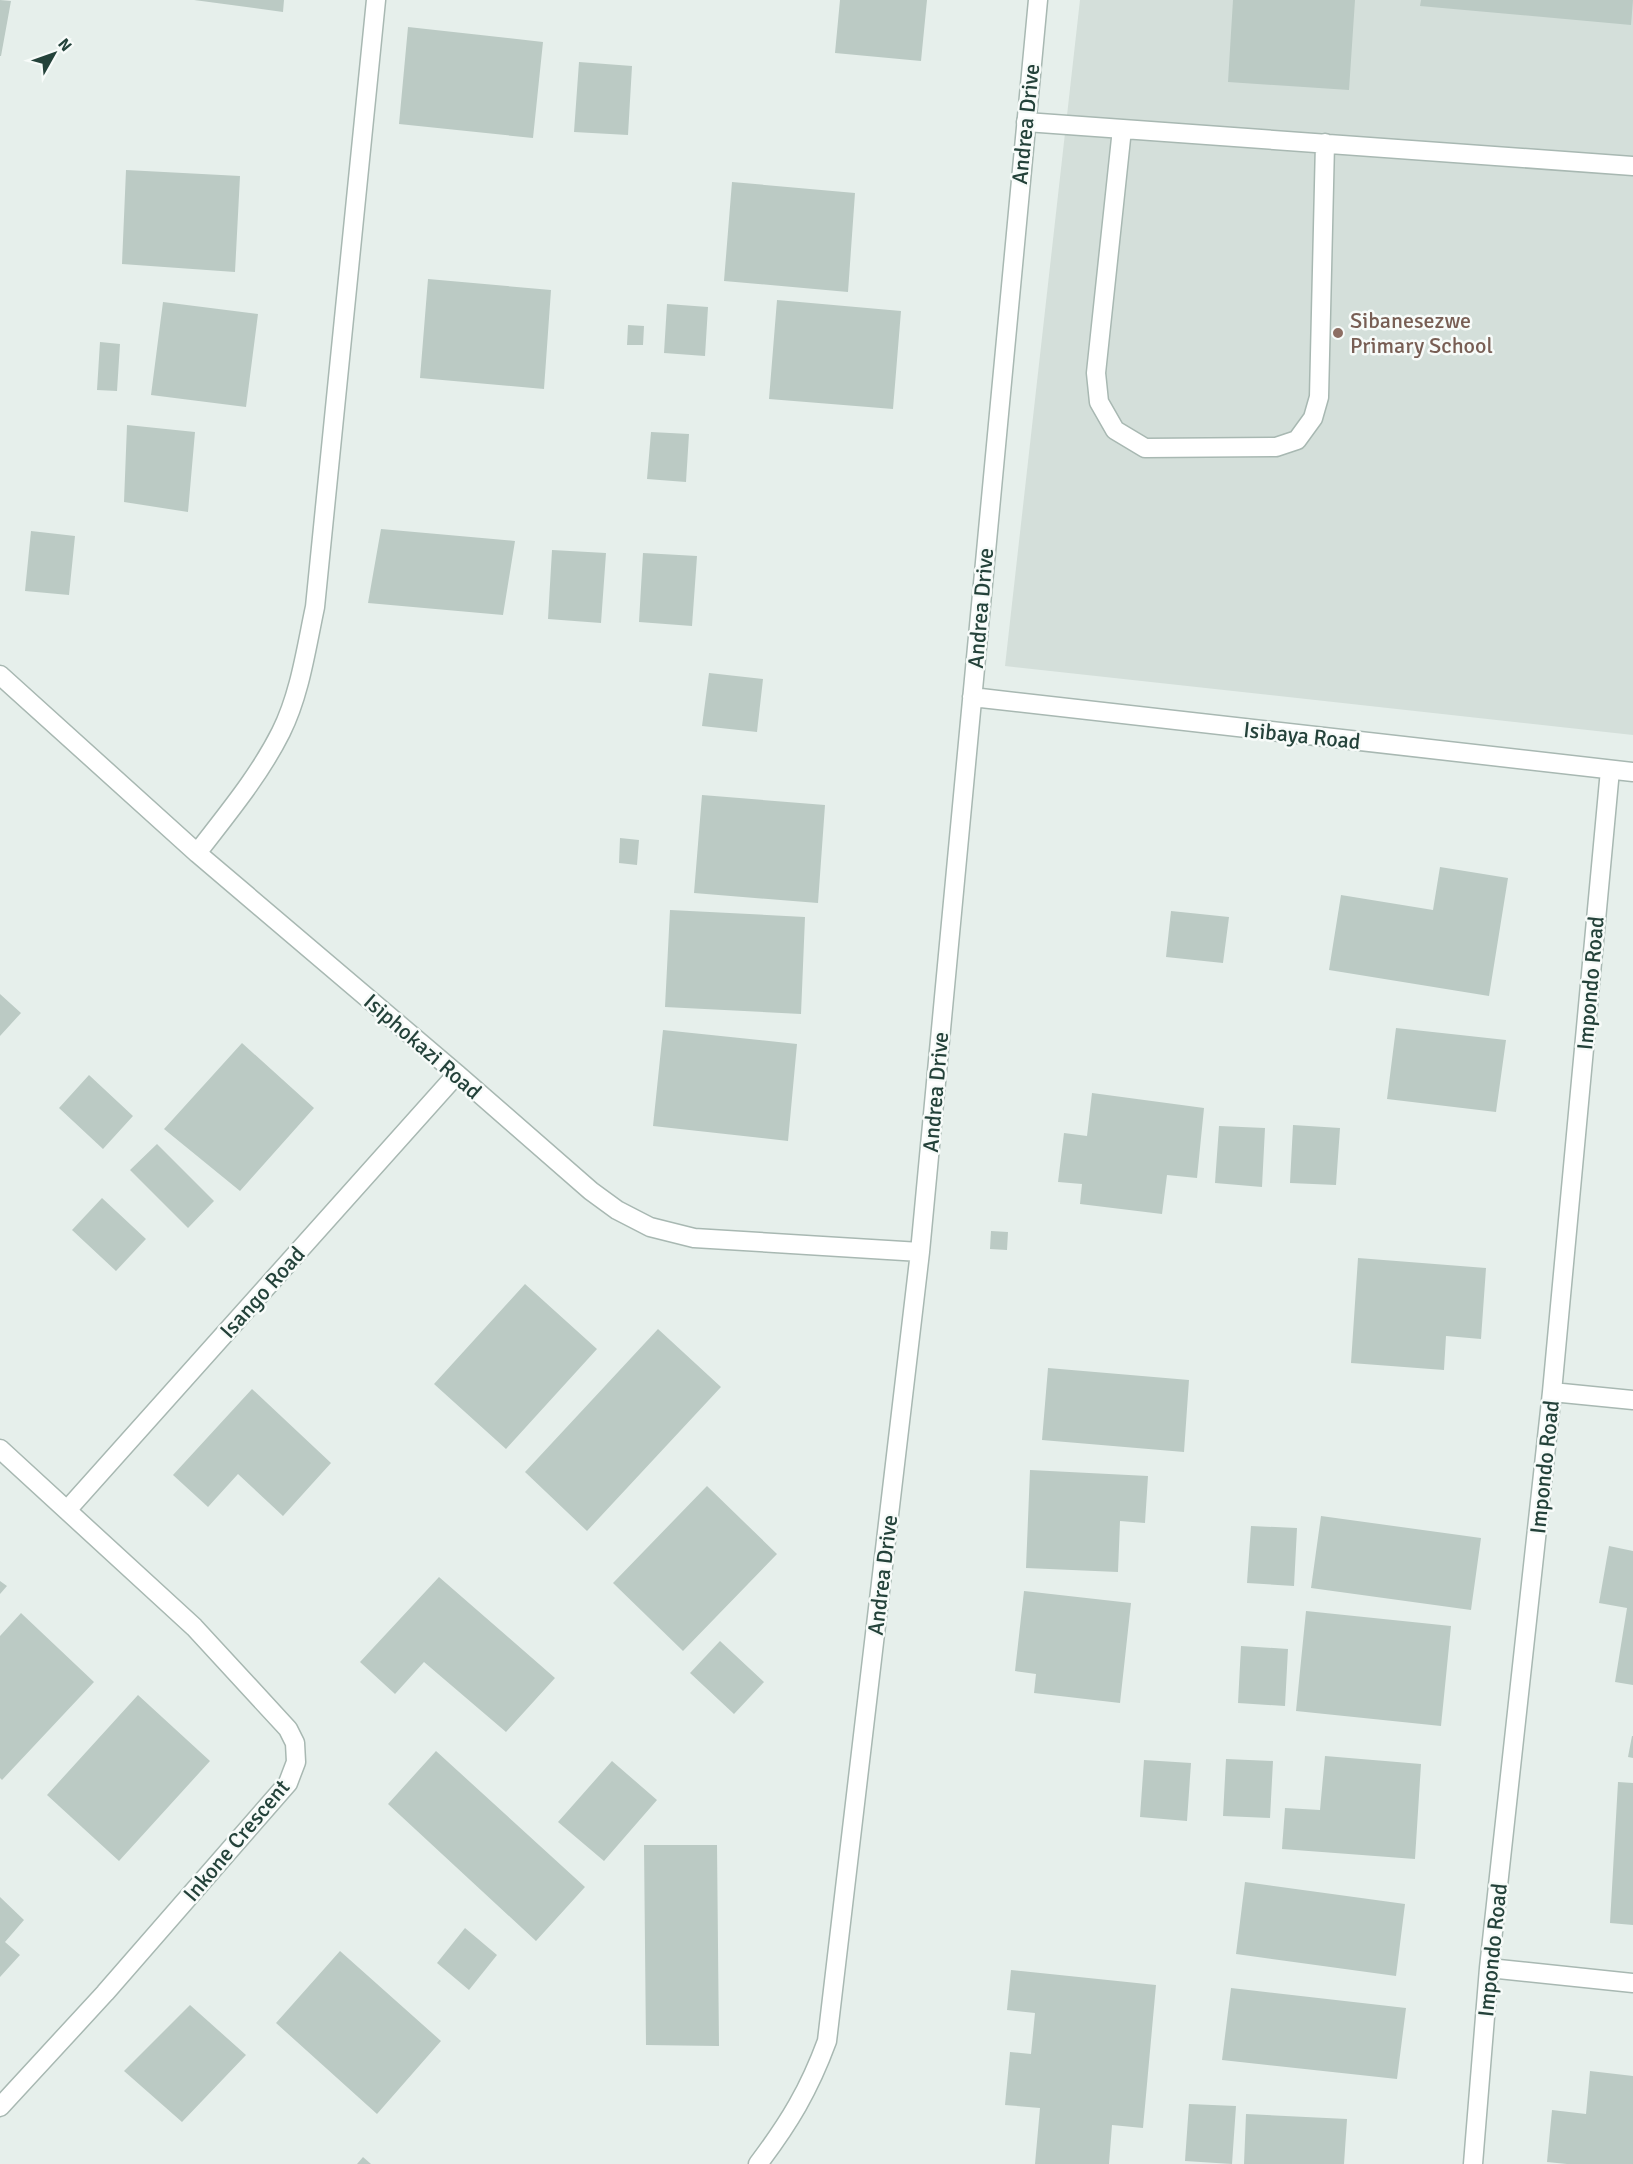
<svg xmlns="http://www.w3.org/2000/svg" width="1633" height="2164" viewBox="0 0 1633 2164" font-family="Signika,sans-serif">
  <rect width="100%" height="100%" fill="#e6efeb"/>
  <path fill="#d4dfda" d="M1080,0h553v735l-628,-69z"/>
  <path fill="#bbcac4" d="M0,0l11,1 -10,55h-1z
    M194,0h90l-1,12z
    M840,0h87l-6,61 -86,-8z
    M1233,0h122l-6,90 -121,-8z
    M1421,0h212l-2,25 -211,-19z
    M408,27l135,15 -10,96 -134,-14z
    M579,62l53,4 -4,69 -54,-3z
    M126,170l114,6 -5,96 -113,-8z
    M732,182l123,11 -7,99 -124,-11z
    M428,279l123,11 -7,99 -124,-11z
    M777,300l124,11 -8,98 -124,-10z
    M163,302l95,12 -12,93 -95,-12z
    M667,304l41,3 -3,49 -41,-3z
    M628,325l16,1 -1,19h-16z
    M100,342l20,2 -3,47 -20,-1z
    M127,425l68,7 -7,80 -64,-10z
    M651,432l38,2 -3,48 -39,-3z
    M381,529l134,12 -12,74 -135,-12z
    M31,531l44,5 -6,59 -44,-4z
    M552,550l54,3 -5,70 -53,-4z
    M643,553l54,3 -5,70 -53,-4z
    M709,673l54,6 -6,53 -55,-6z
    M702,795l123,10 -7,98 -124,-10z
    M620,838l19,2 -2,25 -18,-2z
    M1440,867l68,11 -19,118 -160,-26 12,-75 92,15z
    M670,910l135,7 -4,97 -136,-7z
    M1171,911l58,6 -6,46 -57,-6z
    M0,994l21,19 -21,23z
    M1396,1028l110,12 -10,72 -109,-13z
    M663,1030l134,14 -9,97 -135,-15z
    M242,1043l72,65 -74,83 -76,-62z
    M89,1075l44,41 -30,33 -44,-41z
    M1092,1093l112,15 -7,70 -30,-3 -5,39 -82,-10 2,-20 -24,-2 6,-49 23,3z
    M1293,1125l47,3 -4,57 -46,-2z
    M1219,1126l46,2 -3,59 -47,-4z
    M157,1144l57,57 -26,27 -58,-58z
    M102,1198l44,41 -30,32 -44,-41z
    M991,1231l17,1 -1,18 -17,-1z
    M1358,1258l128,10 -5,71 -35,-3 -2,34 -93,-7z
    M525,1284l72,65 -91,100 -72,-65z
    M658,1329l63,58 -134,144 -62,-59z
    M1048,1368l141,12 -5,72 -142,-12z
    M252,1389l79,74 -48,53 -45,-42 -30,33 -35,-32z
    M1030,1470l118,6 -3,47 -25,-2 -2,51 -92,-4z
    M707,1486l70,68 -94,97 -70,-68z
    M1321,1516l160,22 -10,72 -160,-22z
    M1251,1526l46,2 -3,58 -47,-3z
    M1609,1546l24,5v134l-18,-3 12,-74 -28,-5z
    M439,1577l116,101 -49,54 -82,-70 -29,32 -35,-32z
    M0,1581l7,5 -7,8z
    M1024,1591l107,12 -11,100 -86,-10 2,-19 -21,-3z
    M1306,1611l145,15 -10,100 -145,-15z
    M21,1613l73,69 -92,98 -2,-2v-142z
    M720,1641l44,41 -30,32 -44,-41z
    M1241,1646l47,3 -3,57 -47,-3z
    M138,1695l72,66 -91,100 -72,-66z
    M1632,1736h1v22l-5,-1z
    M436,1751l149,136 -49,54 -148,-137z
    M1325,1756l96,8 -6,95 -133,-10 3,-41 35,2z
    M1226,1759l47,2 -3,57 -47,-2z
    M1144,1760l47,3 -4,58 -47,-4z
    M612,1761l45,39 -53,61 -46,-39z
    M1618,1782l15,1v142l-23,-2z
    M644,1845h73l2,201 -73,-1z
    M1245,1882l160,22 -9,72 -160,-22z
    M0,1897l24,23 -19,22 15,13 -20,22z
    M465,1928l32,27 -28,35 -32,-27z
    M340,1951l101,90 -64,73 -101,-91z
    M1011,1970l145,15 -13,143 -31,-3 -3,39h-74l5,-56 -35,-3 5,-53 21,2 4,-41 -28,-3z
    M1231,1988l175,20 -9,71 -175,-19z
    M190,2005l56,50 -64,67 -58,-51z
    M1590,2071l43,5v88h-66l-20,-2 5,-52 34,4z
    M1189,2104l47,2 -4,58 -47,-3z
    M1246,2114l101,5 -3,45h-100z
    M363,2157l8,7h-14z"/>
  <g fill="none" stroke-linecap="round" stroke-linejoin="round">
    <g stroke="#a8b8b2" stroke-width="21">
      <path id="service" d="M1026,122l607,44
        M1122,129l-26,244 3,29 16,28 30,18 131,-1 21,-7 16,-22 6,-21 6,-254"/>
    </g>
    <g stroke="#a8b8b2" stroke-width="21">
      <path id="minor" d="M0,675l197,178 260,221 134,117 26,19 33,17 44,11 226,14
        M972,697l661,75
        M197,853c30,-39 62,-77 84,-121 19,-38 25,-83 34,-125l61,-607
        M1552,1392l81,8
        M0,1449l194,178 94,102 7,14 1,19 -8,21 -183,210 -105,114
        M68,1509l389,-435
        M1489,1968l144,15
        M758,2164c31,-41 51,-74 69,-123l93,-789 118,-1252
        M1473,2164l16,-196 63,-576 58,-622"/>
    </g>
    <use href="#service" stroke="#fff" stroke-width="18"/>
    <use href="#minor" stroke="#fff" stroke-width="18"/>
  </g>
  <circle fill="#8d6e63" stroke="#f7fbf9" stroke-width="2" cx="1338" cy="333" r="6"/>
  <g text-anchor="middle" stroke-width="5" stroke-linejoin="round" paint-order="stroke">
    <g font-size="22" fill="#24423a" stroke="#f7fbf9">
      <text transform="translate(1025 124) rotate(-84)" y="8">Andrea Drive</text>
      <text transform="translate(980 608) rotate(-85)" y="8">Andrea Drive</text>
      <text transform="translate(1302 735) rotate(6)" y="8">Isibaya Road</text>
      <text transform="translate(1590 983) rotate(-85)" y="8">Impondo Road</text>
      <text transform="translate(423 1046) rotate(41)" y="8">Isiphokazi Road</text>
      <text transform="translate(935 1092) rotate(-85)" y="8">Andrea Drive</text>
      <text transform="translate(262 1292) rotate(-48)" y="8">Isango Road</text>
      <text transform="translate(1544 1467) rotate(-84)" y="8">Impondo Road</text>
      <text transform="translate(882 1575) rotate(-83)" y="8">Andrea Drive</text>
      <text transform="translate(236 1840) rotate(-50)" y="8">Inkone Crescent</text>
      <text transform="translate(1492 1950) rotate(-84)" y="8">Impondo Road</text>
    </g>
    <g font-size="22" fill="#785e54" stroke="#f7fbf9" text-anchor="start">
      <text x="1350" y="328">Sibanesezwe<tspan x="1350" dy="25">Primary School</tspan></text>
    </g>
  </g>
  <g transform="translate(54 54) rotate(50)" stroke="#f7fbf9" stroke-width="4.5" paint-order="stroke">
  <path d="M0-4.5L10 22L0 15L-10 22Z" fill="#24423a"/>
  <text y="-9" font-size="16" font-weight="bold" text-anchor="middle" fill="#24423a">N</text>
  </g>
</svg>
